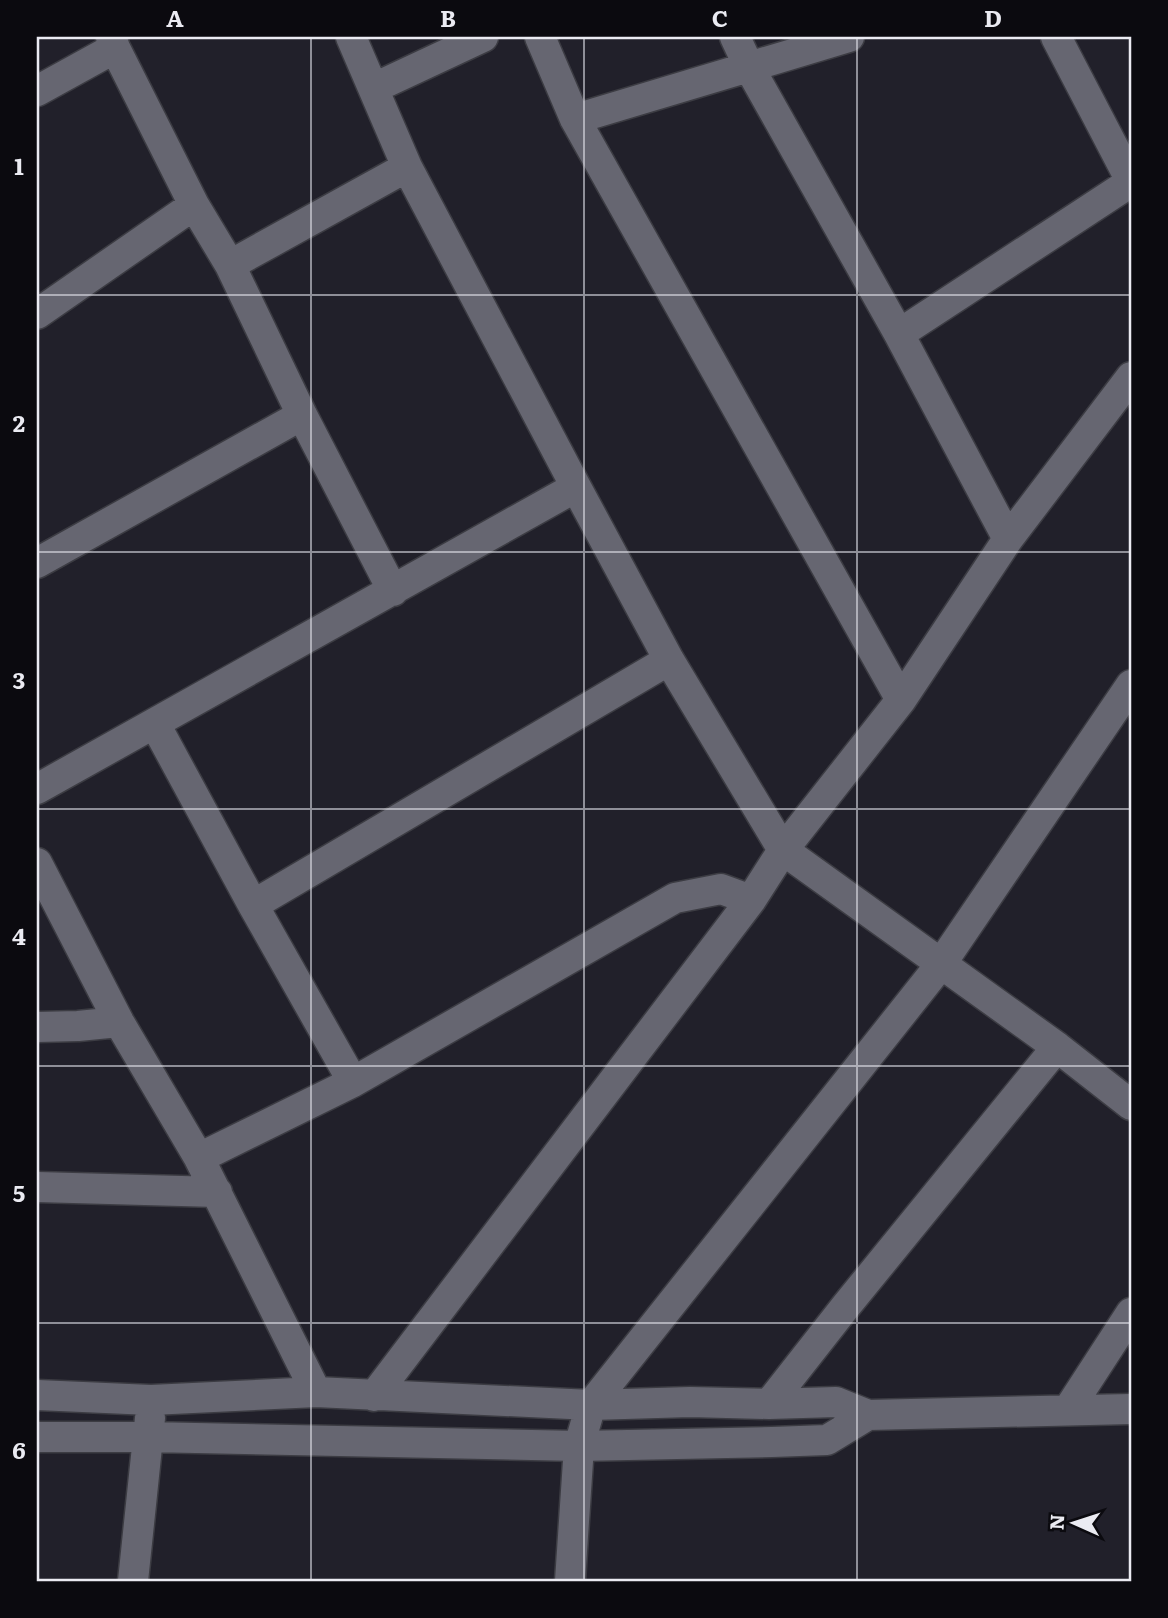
<svg xmlns="http://www.w3.org/2000/svg" width="1168" height="1618" viewBox="0 0 1168 1618" font-family="Literata,serif">
  <rect width="100%" height="100%" fill="#21202a"/>
  <g fill="none" stroke-linecap="round" stroke-linejoin="round">
    <g stroke="#3c3c43" stroke-width="33">
      <path id="minor" d="M111,37l4,11 79,157 36,60 72,150 91,176
        M351,37l56,130 169,320 93,173 114,190 274,197 74,58
        M540,37l35,82 326,581
        M735,37l14,30 150,267 109,205
        M1056,37l75,144
        M374,88l109,-51
        M37,91l78,-43
        M575,119l274,-82
        M230,265l177,-98
        M37,314l157,-109
        M899,334l232,-152
        M37,563l265,-148
        M155,724l98,181 100,177
        M37,789l539,-302
        M37,863l82,159 80,136 117,234
        M253,905l416,-245
        M37,1027l41,-1 41,-4
        M199,1158l154,-76 322,-184 46,-9 30,11
        M37,1187l180,5
        M37,1395l114,5 165,-8 275,13 99,-3 79,2 67,-2 32,13 263,-6
        M374,1396l377,-496 32,-50 118,-150 107,-161 123,-162
        M769,1404l77,-98 211,-259
        M1068,1410l63,-97
        M37,1437h111l431,9 193,-4 55,-2 41,-25
        M133,1581l17,-163
        M570,1581l9,-135 12,-41 350,-441 190,-279"/>
    </g>
    <use href="#minor" stroke="#666671" stroke-width="30"/>
  </g>
  <path fill="none" stroke="#ebebf2" stroke-width="2" stroke-opacity="0.55" d="M311,37v1544M584,37v1544M857,37v1544M37,295h1094M37,552h1094M37,809h1094M37,1066h1094M37,1323h1094"/>
  <rect width="1168" height="1618" fill="none" stroke="#0b0a0f" stroke-width="77"/>
  <g transform="translate(1074 1523) rotate(273)" stroke="#0b0a0f" stroke-width="5" paint-order="stroke">
  <path d="M0-5L12 26L0 18L-12 26Z" fill="#ebebf2"/>
  <text y="-10" font-size="19" font-weight="bold" text-anchor="middle" fill="#ebebf2">N</text>
  </g>
  <rect x="38" y="38" width="1092" height="1542" fill="none" stroke="#ebebf2" stroke-width="2.5"/>
  <g font-size="23" text-anchor="middle" font-weight="bold" fill="#ebebf2">
    <text x="175" y="27">A</text>
    <text x="448" y="27">B</text>
    <text x="720" y="27">C</text>
    <text x="993" y="27">D</text>
    <text x="19" y="175">1</text>
    <text x="19" y="432">2</text>
    <text x="19" y="689">3</text>
    <text x="19" y="945">4</text>
    <text x="19" y="1202">5</text>
    <text x="19" y="1459">6</text>
  </g>
</svg>
